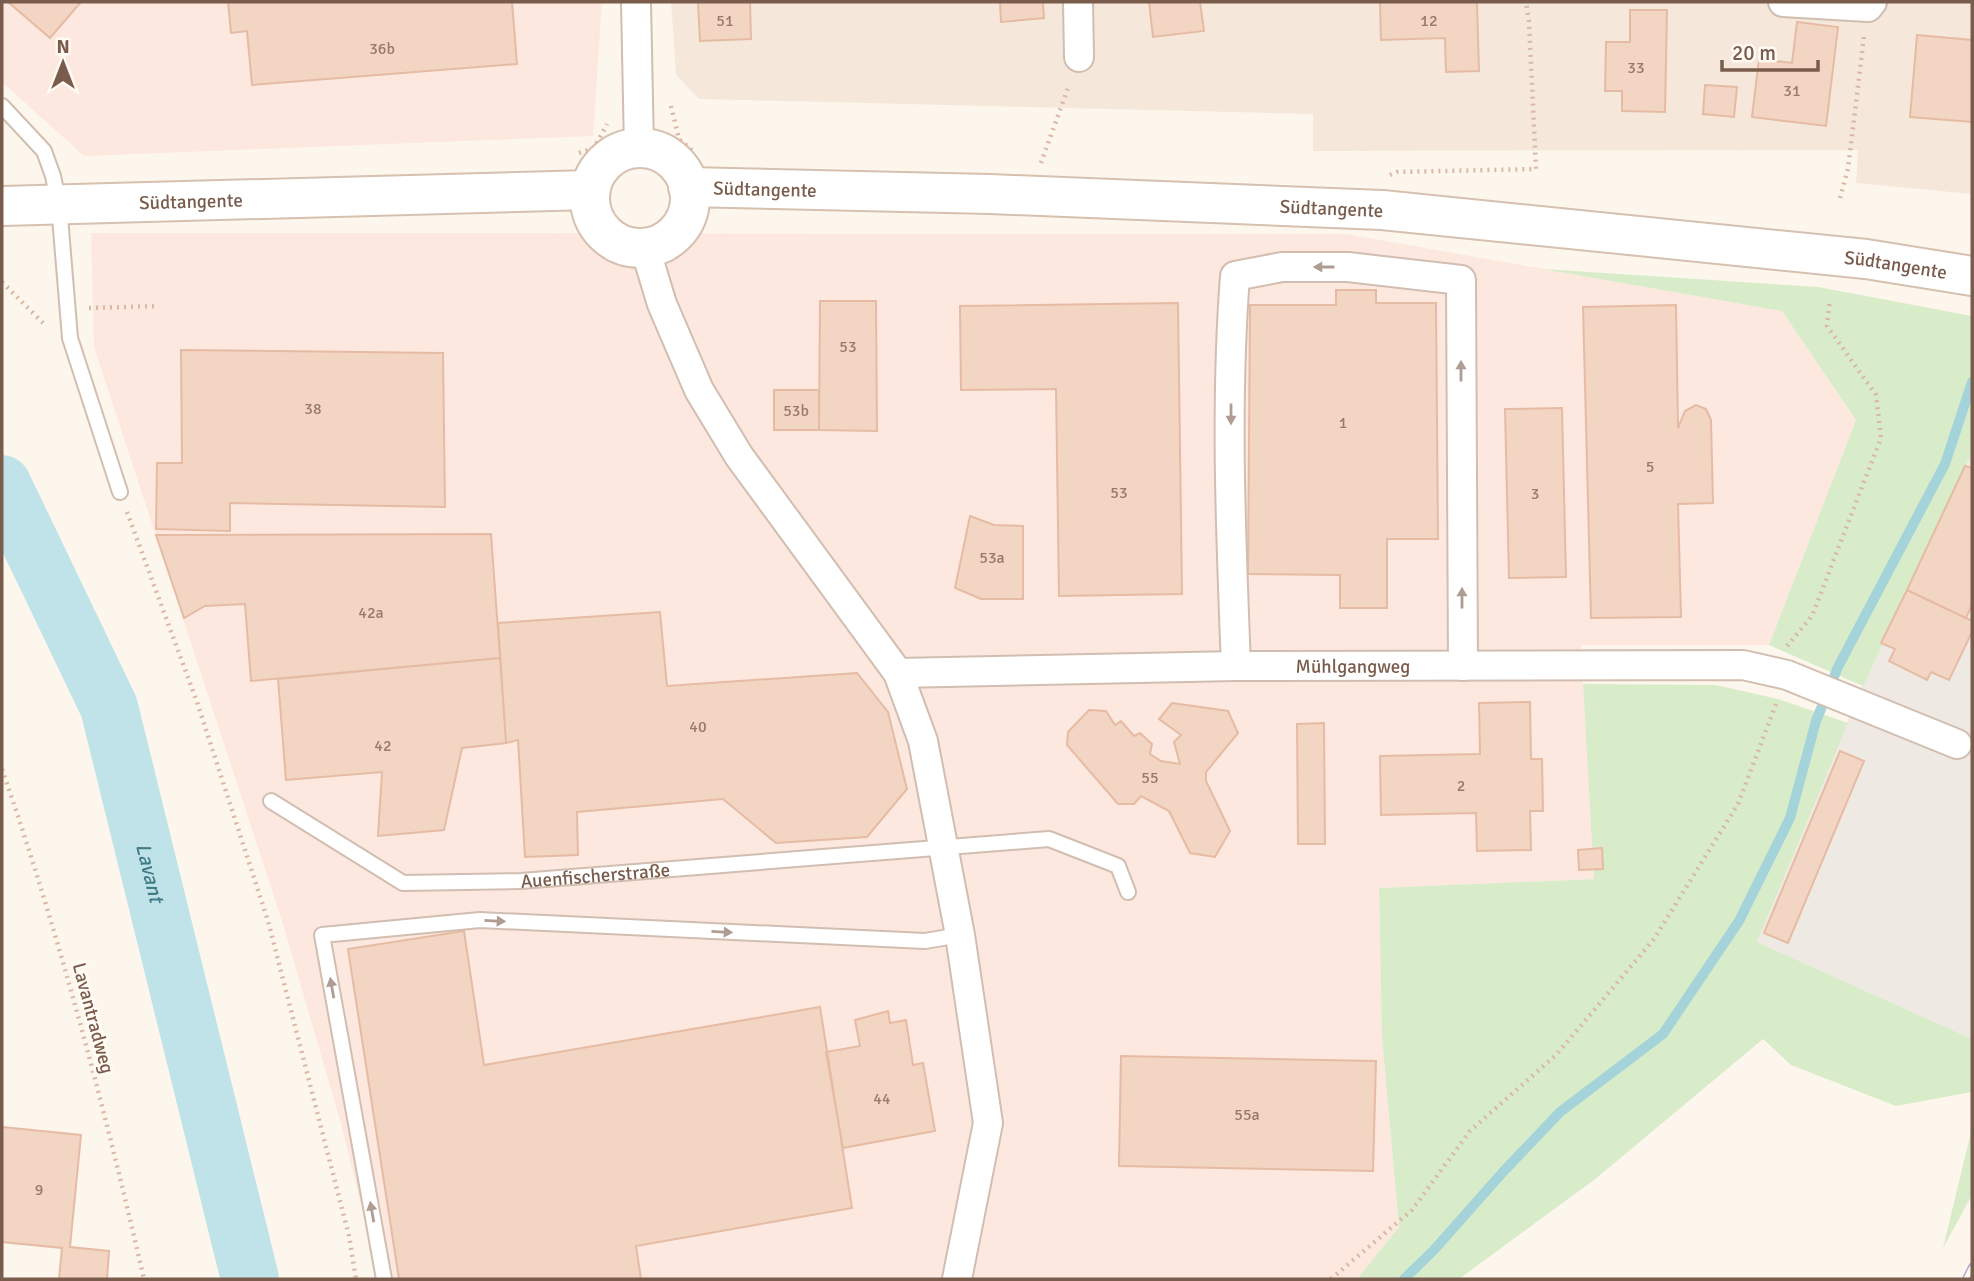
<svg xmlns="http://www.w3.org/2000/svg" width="1974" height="1281" viewBox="0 0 1974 1281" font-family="Signika,sans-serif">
  <rect width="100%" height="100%" fill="#fdf6ec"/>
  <path fill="#f5e8da" d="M671,2h1301v192l-116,-11 2,-33 -545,1v-37l-614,-15 -23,-24z"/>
  <path fill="#fde8e0" d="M2,2h600l-9,134 -509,20 -82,-74z
    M91,233l1255,1 436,77 74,109 -87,225h-188l13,234 -215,9 3,150 17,189 -42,52h-982l-8,-50 -26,-105 -58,-200 -189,-577z"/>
  <path fill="#efe9e4" d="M1972,452v587l-215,-97 108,-263z"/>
  <path fill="#d8ecc9" d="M1543,269l275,18 154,29v136l-109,234 -94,-41 87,-225 -74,-109z
    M1583,684l133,1 62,14 70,24 -91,219 215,97v53l-76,14 -105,-41 -28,-26 -169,141 -135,99h-102l42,-52 -17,-189 -3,-150 215,-9z
    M1972,1128v67l-29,53z"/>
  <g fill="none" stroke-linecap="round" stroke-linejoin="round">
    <path stroke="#a5d3da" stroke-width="10" d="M1404,1279l29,-28 70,-79 57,-60 103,-78 76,-113 51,-103 26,-97 22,-54 107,-203 27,-82"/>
    <path stroke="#bfe3e8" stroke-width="58" id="s1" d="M2,484l107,223 141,572"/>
  </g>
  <path fill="#f3d5c3" stroke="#e6bba3" stroke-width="2" d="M8,2h73l-31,36z
    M228,2h284l5,62 -265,21 -5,-54 -16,2z
    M698,2h52l1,37 -51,2z
    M1000,2h43l1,16 -43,4z
    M1149,2h51l4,29 -51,6z
    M1380,2h97l2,69 -33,1 -1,-34 -64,2z
    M1630,10h37l-2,102 -43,-1v-20h-17l1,-49h24z
    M1797,22l41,5 -12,99 -74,-9 7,-58 33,4z
    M1917,35l55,5v82l-62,-5z
    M1705,85l32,2 -3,30 -31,-3z
    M1336,290h40v13h60l2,236h-51v69h-47v-33l-92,-1 2,-269h86z
    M820,301h56l1,130 -58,-1z
    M1178,303l4,291 -123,2 -3,-207 -95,1 -1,-84z
    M1676,305l2,123 7,-17 11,-6 10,4 5,11 2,83 -35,1 3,113 -90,1 -8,-311z
    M181,350l262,3 2,154 -215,-4v28l-74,-2 1,-66h25z
    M774,390h45v40h-45z
    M1562,408l4,169 -57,1 -4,-169z
    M1965,466l7,2v137l-6,13 -59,-28z
    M970,516l24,9 29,1v73h-42l-26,-11z
    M491,534l9,124 -249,23 -6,-77 -40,2 -21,12 -28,-83z
    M1907,590l65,31v11l-23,48 -18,-8 -4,8 -38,-19 6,-12 -14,-6z
    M660,612l7,74 190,-13 31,39 19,77 -40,48 -91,6 -53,-44 -146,13 1,43 -53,2 -7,-117 -12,3 -8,-120z
    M500,658l6,85 -44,5 -18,82 -66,6 4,-64 -96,8 -8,-101z
    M1530,702l1,57h11l1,52h-13l1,39 -54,1 -1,-38 -95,2 -1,-59 100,-2 -1,-51z
    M1172,703l56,8 10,22 -32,39v9l24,50 -15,26 -25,-4 -21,-42 -28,-15 -7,8h-16l-51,-59 1,-13 21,-22 17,1 9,14 6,-4 13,15 6,-3 12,11 -2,10 11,7 19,3 -6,-22 7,-7 -22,-16z
    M1324,723l1,121h-27l-1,-120z
    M1840,751l24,10 -76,182 -24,-10z
    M1602,848l1,21 -24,1 -1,-20z
    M464,931l20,134 336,-58 32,201 -216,38 5,33h-242l-51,-330z
    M888,1011l2,12 16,-3 7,45 10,-2 12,68 -92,17 -17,-96 34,-6 -5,-26z
    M1121,1056l255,5 -3,110 -254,-5z
    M2,1127l79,8 -11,112 39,4 -2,28h-48l3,-31 -60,-6z"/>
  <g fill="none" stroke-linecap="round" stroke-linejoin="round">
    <g stroke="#d1beb0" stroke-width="18">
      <g id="service">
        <path d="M2,106l42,45 9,25 6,29 11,133 50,154"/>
        <path id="s2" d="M271,801l132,82 118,-2 528,-42 69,27 10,26"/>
        <path d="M384,1279l-62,-344 158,-15 445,21 35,-6"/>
      </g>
    </g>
    <g stroke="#d1beb0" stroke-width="32">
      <g id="minor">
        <path d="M636,2l3,147"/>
        <path d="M1078,2l1,55"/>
        <path d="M1783,2l85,5 4,-5"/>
        <path d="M645,248l17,56 37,86 40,66 159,217 25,68 37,194 28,188 -31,156"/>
        <path d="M1236,666c-5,-129 -11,-260 -1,-390l47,-9h66l113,13 2,386"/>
        <path id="s3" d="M898,673l338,-7 507,-1 44,10 170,69"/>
      </g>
    </g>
    <g stroke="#d6c0b0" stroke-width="42">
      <g id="secondary">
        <circle cx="640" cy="198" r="50"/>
        <path id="s4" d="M688,187l302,7 392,16 484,49 106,17"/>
        <path id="s5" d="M2,206l588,-16"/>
      </g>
    </g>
    <path stroke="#d9b8a5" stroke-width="4.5" stroke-dasharray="2 5" stroke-linecap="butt" d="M671,106l8,33 15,13
      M579,153l15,-5 13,-24
      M1041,163l28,-78
      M1390,175l7,-3 139,-3 -7,-148 -3,-19
      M1840,198l8,-29 16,-133
      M2,282l44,44
      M89,308l69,-2
      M127,512l70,190 71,219 81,315 7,43
      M1787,646l25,-30 69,-178 -5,-43 -49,-69 3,-27
      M2,769c58,168 102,337 142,510
      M1331,1279l81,-69 58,-79 87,-77 97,-115 84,-135 38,-100"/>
    <use href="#service" stroke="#fff" stroke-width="14"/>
    <use href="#minor" stroke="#fff" stroke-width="28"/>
    <use href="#secondary" stroke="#fff" stroke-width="38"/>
    <g stroke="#b9a8c9" stroke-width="8">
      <path id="rail" d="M1966,1279l6,-12"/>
    </g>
    <use href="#rail" stroke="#fffaf3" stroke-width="5" stroke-dasharray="16" stroke-linecap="butt"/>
  </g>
  <defs><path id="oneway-solid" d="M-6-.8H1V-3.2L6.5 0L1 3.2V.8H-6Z" transform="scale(1.75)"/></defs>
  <g fill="#af9d94">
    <use href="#oneway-solid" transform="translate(1324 267) rotate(180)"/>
    <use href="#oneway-solid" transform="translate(1461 371) rotate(-90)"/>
    <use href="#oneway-solid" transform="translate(1231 414) rotate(90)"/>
    <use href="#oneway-solid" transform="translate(1462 598) rotate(-90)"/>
    <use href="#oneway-solid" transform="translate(495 921) rotate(3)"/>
    <use href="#oneway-solid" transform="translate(722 932) rotate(3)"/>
    <use href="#oneway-solid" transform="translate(332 988) rotate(-100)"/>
    <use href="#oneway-solid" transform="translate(372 1212) rotate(-100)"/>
  </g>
  <g text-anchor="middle" stroke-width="6" stroke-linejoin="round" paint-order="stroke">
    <g font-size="16" fill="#987a6a">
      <text x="725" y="26">51</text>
      <text x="1429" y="26">12</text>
      <text x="382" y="54">36b</text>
      <text x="1636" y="73">33</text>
      <text x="1792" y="96">31</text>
      <text x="848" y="352">53</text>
      <text x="313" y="414">38</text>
      <text x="796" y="416">53b</text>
      <text x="1343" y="428">1</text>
      <text x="1650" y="472">5</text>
      <text x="1119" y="498">53</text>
      <text x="1535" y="499">3</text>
      <text x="992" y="563">53a</text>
      <text x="371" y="618">42a</text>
      <text x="698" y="732">40</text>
      <text x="383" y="751">42</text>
      <text x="1150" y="783">55</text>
      <text x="1461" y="791">2</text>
      <text x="882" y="1104">44</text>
      <text x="1247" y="1120">55a</text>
      <text x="39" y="1195">9</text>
    </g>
    <g font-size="19" fill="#7a5c4d" stroke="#fffaf3">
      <text dy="7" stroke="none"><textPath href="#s4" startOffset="77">Südtangente</textPath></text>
      <text dy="7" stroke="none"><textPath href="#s5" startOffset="189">Südtangente</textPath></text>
      <text dy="7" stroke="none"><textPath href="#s4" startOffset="644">Südtangente</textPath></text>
      <text dy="7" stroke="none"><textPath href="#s4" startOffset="1211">Südtangente</textPath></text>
      <text dy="7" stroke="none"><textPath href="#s3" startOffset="455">Mühlgangweg</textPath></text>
      <text dy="7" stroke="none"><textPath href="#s2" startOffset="348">Auenfischerstraße</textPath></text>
      <text transform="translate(94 1018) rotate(75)" y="7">Lavantradweg</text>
    </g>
    <g font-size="21" font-style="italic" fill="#437c86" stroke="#fffaf3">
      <text dy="7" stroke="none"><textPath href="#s1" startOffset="418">Lavant</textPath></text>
    </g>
  </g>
  <rect width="1974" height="1281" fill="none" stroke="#7a5c4d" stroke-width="7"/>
  <g transform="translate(63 63)" stroke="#fffaf3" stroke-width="5" paint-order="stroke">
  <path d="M0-5L12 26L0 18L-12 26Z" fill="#7a5c4d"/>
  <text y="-10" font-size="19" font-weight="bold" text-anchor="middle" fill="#7a5c4d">N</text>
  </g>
  <path d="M1722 60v10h96v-10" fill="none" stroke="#7a5c4d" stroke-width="3.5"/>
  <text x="1732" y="60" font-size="21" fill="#7a5c4d" stroke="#fffaf3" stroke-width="5" paint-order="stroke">20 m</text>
</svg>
